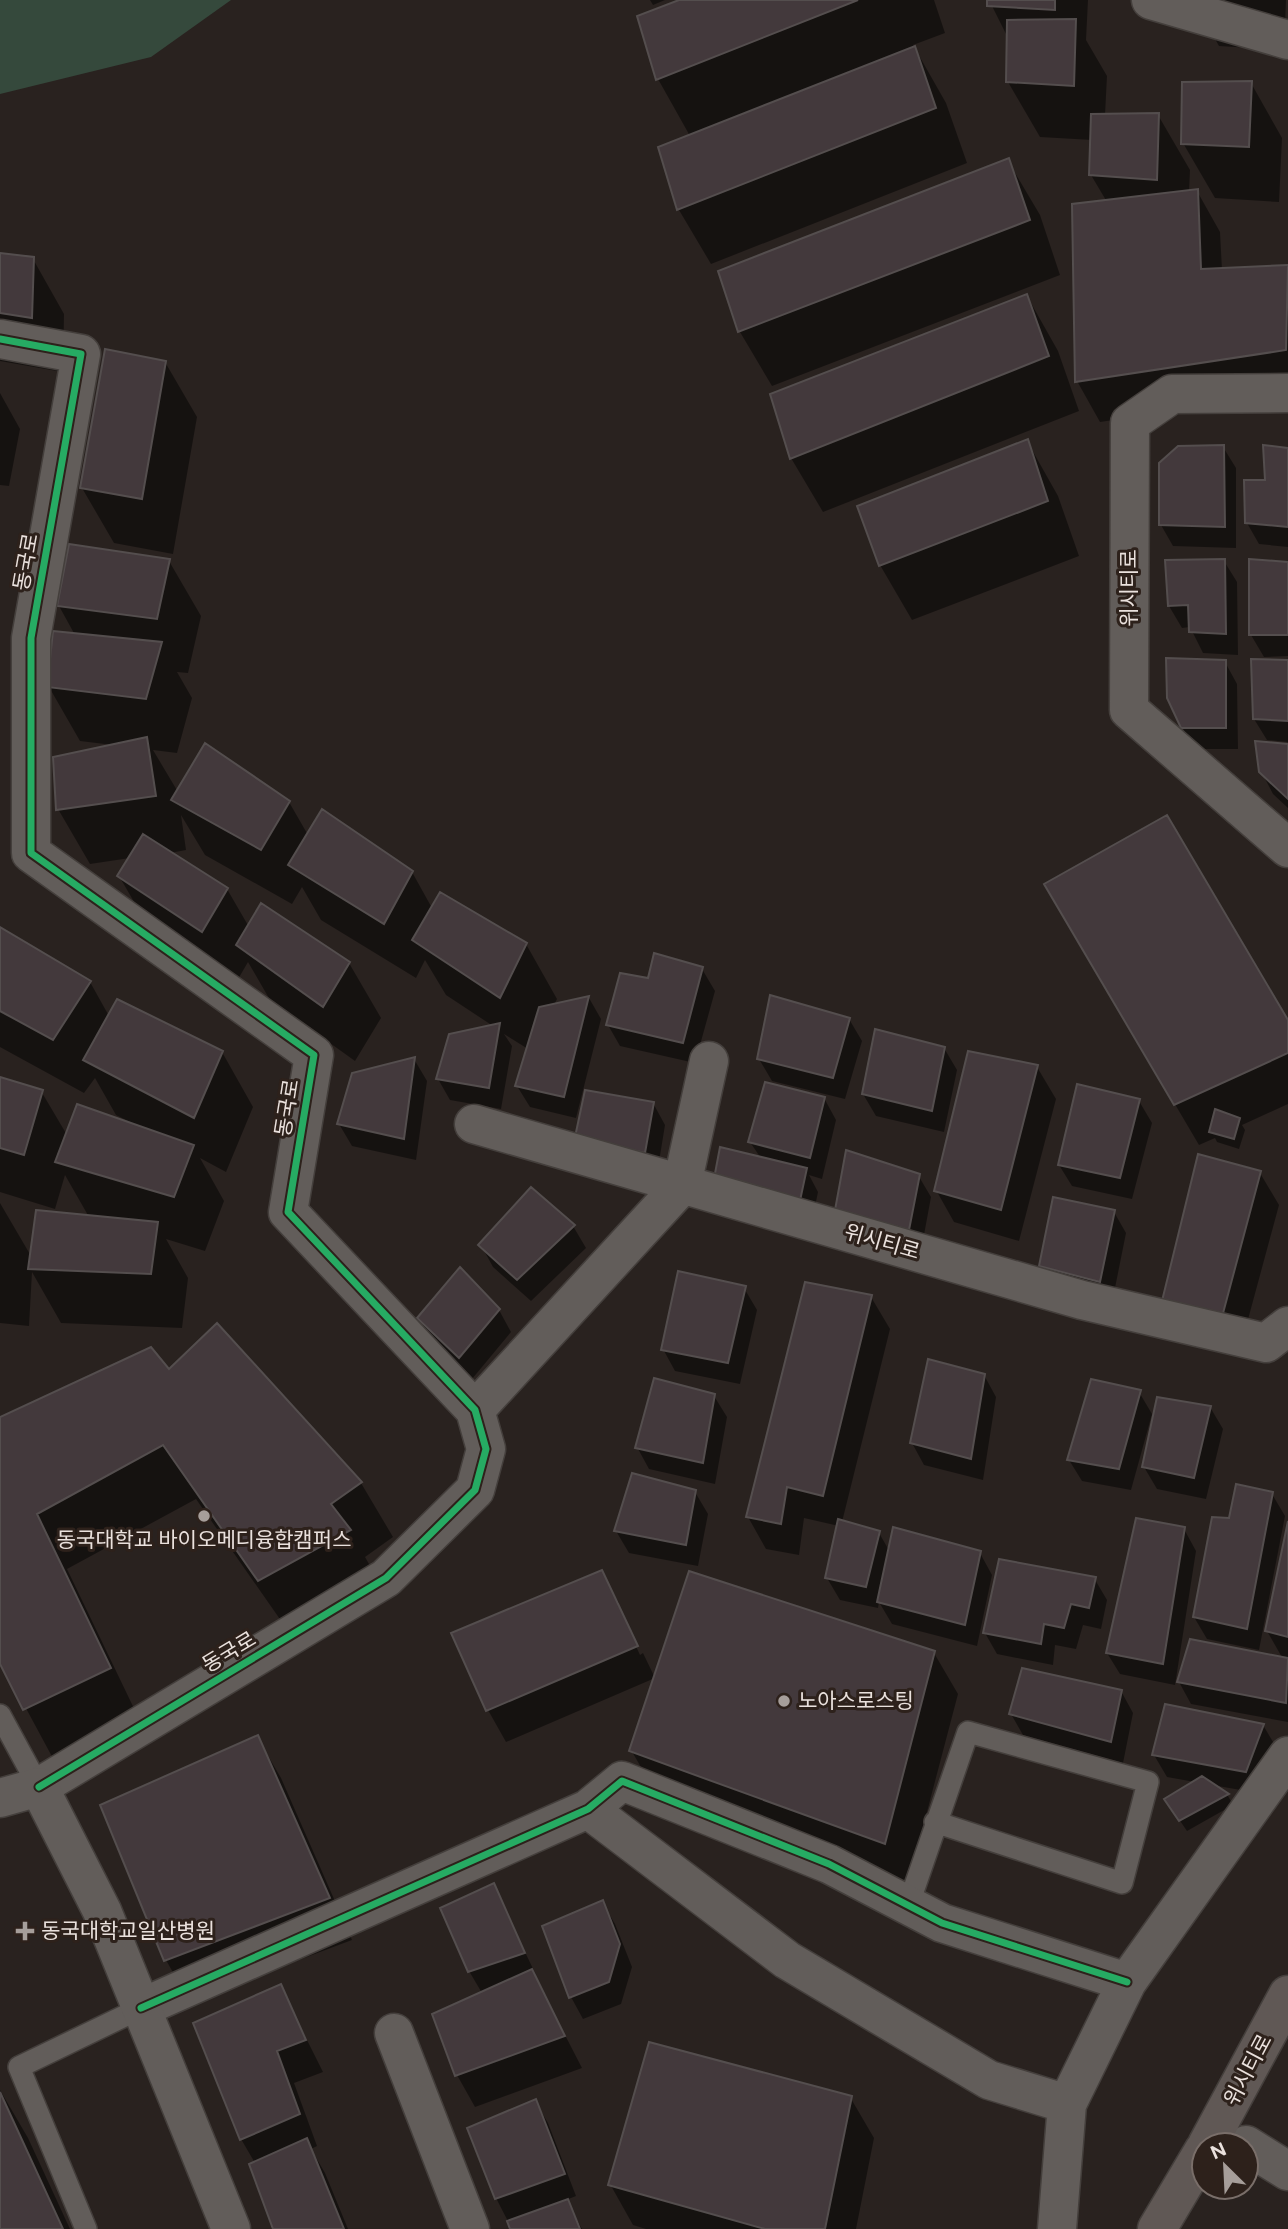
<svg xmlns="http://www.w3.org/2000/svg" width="1288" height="2229" viewBox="0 0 1288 2229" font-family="Figtree,'Noto Sans KR',sans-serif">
  <rect width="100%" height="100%" fill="#29221f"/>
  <path fill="#35493c" d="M0,0h231l-80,57 -151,37z"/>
  <path fill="#0007" d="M650,0h15l-12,5z
    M683,0h251l11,33 -32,12 33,58 21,60 -256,101 -32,-54 -19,-62 30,-12 -32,-57 -19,-61z
    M989,0h99l-2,40 21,36 -2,39h53l32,55 -1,22 8,-1 23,41 2,38 66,-4v128l-188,28 -23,-41 30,-179 -16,-27 1,-35 -52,-3 -32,-55 1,-42z
    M1193,0h93l-2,50 -65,-4z
    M1251,83l31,55 -3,64 -64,-4 -32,-55z
    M1008,161l32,54 20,60 -288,111 -32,-54 -20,-60z
    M0,255l33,4 31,55 -1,58 -63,-11z
    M1027,296l31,55 21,60 -256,101 -32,-54z
    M165,362l32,55 -24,137 -59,-11 -32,-55z
    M0,393l20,36 -11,57 -9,-1z
    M1027,441l31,55 21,60 -167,64 -32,-55z
    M1223,447l13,21v80l-63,-2 -12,-21z
    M1288,450v97l-29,-3 -12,-21 20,-41z
    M169,561l32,55 -13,57 -11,-1 15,26 -15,55 -24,-3 25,42 111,10 19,33 104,37 20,36 94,36 31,55 -3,6 35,-7 12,21 -25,99 -46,-11 -13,-21 11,-37 -24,-15 8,12 -11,63 -51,-9 -12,-21 55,-53 -47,-31 -21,-35 -9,18 -95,-58 -19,-33 -10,17 -87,-49 -24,-40 5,35 -16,3 57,36 22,38 100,36 32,55 -26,43 -85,-61 -22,-38 -14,24 -83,-55 -32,-55 11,-18 -40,6 -32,-55 55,-64 -33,-4 -31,-54 26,-52 -16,-29z
    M1224,561l13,21 1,73 -35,-2 -13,-26 -8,1 -13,-22z
    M1288,563v93l-24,1 -13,-22z
    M1225,662l12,22 1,65h-43l-13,-22z
    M1288,662v80l-21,-2 -13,-21z
    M1288,745v63l-15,-14 -12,-23z
    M1070,926l218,98v80l-46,21 3,5 -6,19 -22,-7 -2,-4 -16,7z
    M0,929l90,53 19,34 113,36 31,55 -27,65 -26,-14 24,43 -19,50 -39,-12 22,39 -6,50 -121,-5 -29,-51 -3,54 -29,-3v-120l31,53 58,-39 -24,-42 -10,34 -55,-17v-113l41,12 26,44 63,-13 -14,-7 -21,-37 -11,15 -84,-46z
    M702,969l13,22 -20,72 -75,-17 -12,-21z
    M849,1019l13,22 -17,58 -73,-18 -13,-22z
    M944,1048l13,22 -13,62 -68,-16 -13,-22z
    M414,1059l13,22 -11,79 -64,-14 -13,-22z
    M1037,1067l19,32 -37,142 -65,-19 -18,-32z
    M587,1092l66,11 12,22 -8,49z
    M824,1098l12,22 -14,59 -13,-4 9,17 -8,39 -60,-89z
    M1139,1101l13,22 -20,76 -60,-13 -13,-21z
    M848,1152l70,23 13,22 -10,54z
    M1260,1173l19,32 -39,144 -57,-16z
    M1114,1212l12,21 -14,70 -58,-15 -13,-22z
    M573,1226l13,22 -55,53 -38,-34 -12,-22z
    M744,1288l13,22 -17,74 -65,-13 -12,-22z
    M871,1297l19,32 -48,193 37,11 11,19 90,1 12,22 -15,71 -85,-22 -13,-22 -1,6 -38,-8 -13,-22 12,-52 -35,-8 -5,37 -33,-6 -18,-32z
    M499,1310l12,22 -39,47 -41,-39 -12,-22z
    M217,1326l144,157 32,54 -28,20 16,28 -90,50 -95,-136 -129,70 74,154 -85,41 -56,-104v-241l169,-47z
    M984,1375l12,22 -13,83 -59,-15 -12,-22z
    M1139,1392l13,22 -21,76 -49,-9 -13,-21z
    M714,1396l13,21 -12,67 -66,-15 -12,-22z
    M1210,1407l13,22 -17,70 -49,-10 -13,-22z
    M695,1492l13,22 -10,52 -69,-13 -13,-22z
    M1272,1494l13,22 -26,134 -52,-11 -13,-22z
    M1184,1529l12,22 -21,134 -55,-11 -13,-21z
    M1288,1529v193l-97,-18 -12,-22 104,-23 -16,-28z
    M601,1572l18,31h-3l24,52 3,-2 12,25 -149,64 -18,-32 -35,-76z
    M1094,1578l13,22 -6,29 -18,-4 -7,24 -21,-4 -2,20 -56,-11 -12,-21z
    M934,1653l24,41 -50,190 -253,-93 -24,-41z
    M1121,1691l12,22 -10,50 -100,-28 -12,-21z
    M1263,1725l13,22 -18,46 -46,-8 16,11 5,9 -46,26 -15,-22 23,-27 -28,-5 -13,-22z
    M257,1737l24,41 71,162 -163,61 -23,-41z
    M493,1885l43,90h-2l48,93 -107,39 -18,-32 25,-82 -13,-22z
    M602,1902l13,22 17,43 -11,37 -38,15 -12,-22z
    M280,1986l43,86 -29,11 23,63 -6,3 14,24 23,56h-74l-19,-66 -14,-24z
    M0,2090l28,48 42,91h-70z
    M850,2097l24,41 -18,91h-210l-13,-4 -23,-41z
    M535,2101l13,22 28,73 -10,4 16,29h-70l-16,-31z"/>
  <path fill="#43393c" stroke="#544e4e" stroke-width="2" d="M679,0h179l-202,80 -19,-64z
    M987,0h68v10l-68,-4z
    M1076,19l-2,67 -68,-4 1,-62z
    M915,46l21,62 -259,102 -19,-63z
    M1252,81l-3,66 -68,-3 1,-62z
    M1159,113l-2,67 -68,-5 2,-61z
    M1009,158l21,62 -292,112 -20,-61z
    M1198,189l3,80 87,-4 -2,85 -211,32 -3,-178z
    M0,253l34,4 -2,61 -32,-5z
    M1027,294l22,62 -259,103 -20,-65z
    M105,349l61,12 -24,138 -62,-11z
    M1028,439l20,62 -169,65 -22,-60z
    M1224,445l1,82 -66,-2v-62l19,-17z
    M1263,445l25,3v79l-43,-4 -1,-43h21z
    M69,544l101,15 -13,60 -100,-13z
    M1225,559l1,75 -37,-2 -1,-27 -20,1 -3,-46z
    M1249,559l39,3v73h-39z
    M53,631l109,11 -16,57 -99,-12z
    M1166,658l60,2v68h-45l-14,-30z
    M1251,659l37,1v61l-35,-2z
    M147,737l9,59 -100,14 -3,-53z
    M1255,741l33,3v55l-29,-27z
    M205,743l85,58 -29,49 -90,-50z
    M322,809l91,62 -29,53 -96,-59z
    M1167,815l121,205v33l-114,52 -130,-221z
    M143,834l85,54 -26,44 -85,-56z
    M440,892l87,51 -27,55 -88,-58z
    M261,903l89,59 -27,45 -87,-62z
    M0,927l91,54 -38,59 -53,-29z
    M654,953l49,14 -20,76 -77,-18 14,-52 28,5z
    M770,995l80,23 -17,60 -76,-19z
    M589,996l-25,101 -49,-11 24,-79z
    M117,999l106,52 -29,67 -111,-58z
    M500,1023l-11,65 -53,-9 13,-45z
    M875,1029l70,18 -13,64 -70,-17z
    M968,1051l70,14 -37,145 -67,-19z
    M415,1057l-11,82 -67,-15 15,-51z
    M0,1077l43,13 -19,65 -24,-7z
    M765,1082l60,15 -15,61 -62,-16z
    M1077,1084l63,15 -20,79 -62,-13z
    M585,1090l69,12 -9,51 -70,-16z
    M77,1104l117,41 -20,52 -119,-35z
    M1215,1109l25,9 -6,21 -25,-7z
    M720,1147l87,21 -9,42 -85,-26z
    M846,1150l74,24 -11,56 -74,-20z
    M1198,1154l63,17 -39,146 -60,-16z
    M531,1187l44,38 -58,55 -39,-35z
    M1053,1197l62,13 -15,72 -61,-16z
    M36,1210l122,12 -7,52 -123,-5z
    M460,1267l40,42 -41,49 -42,-40z
    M678,1271l68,15 -18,77 -67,-13z
    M805,1282l67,13 -49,201 -36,-9 -6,37 -35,-7z
    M217,1323l145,159 -31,22 20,26 -93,51 -95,-136 -126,69 74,154 -88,42 -23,-46v-247l151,-70 18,22z
    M928,1359l57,15 -14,85 -61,-16z
    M654,1378l61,16 -12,69 -68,-15z
    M1091,1379l50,11 -22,79 -52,-9z
    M1157,1397l54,9 -17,72 -52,-11z
    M632,1473l64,17 -10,55 -72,-14z
    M1236,1484l37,8 -26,137 -54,-12 19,-100 17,1z
    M1136,1518l49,9 -22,137 -57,-11z
    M838,1519l42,12 -14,56 -41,-9z
    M1288,1521v116l-23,-6z
    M893,1527l88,24 -16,74 -88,-23z
    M999,1559l97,18 -7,31 -18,-4 -7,24 -20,-4 -3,20 -58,-11z
    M602,1570l36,76 -152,65 -35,-78z
    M689,1571l246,80 -50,193 -256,-93z
    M1190,1639l98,19 -2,45 -109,-21z
    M1022,1668l100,22 -11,52 -102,-28z
    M1165,1704l99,20 -18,48 -94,-17z
    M258,1735l72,163 -166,63 -64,-156z
    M1202,1776l27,18 -50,27 -15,-22z
    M494,1883l31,70 -57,19 -28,-64z
    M603,1900l17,44 -11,38 -40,16 -27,-72z
    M532,1969l33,67 -110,40 -23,-62z
    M281,1984l25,56 -29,11 23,63 -60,26 -47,-117z
    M649,2042l203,54 -27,133h-60l-157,-44z
    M0,2092l63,137h-63z
    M536,2099l29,75 -70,25 -28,-71z
    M307,2138l37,91h-71l-24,-65z
    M568,2199l12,30h-70l-3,-8z"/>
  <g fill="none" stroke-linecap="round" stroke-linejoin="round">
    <g stroke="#443f3c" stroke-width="24">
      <path id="service" d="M0,1715l39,72
        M908,1906l60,-174 180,50 -26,101 -187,-61
        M86,2229l-67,-162 122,-59"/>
    </g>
    <g stroke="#443f3c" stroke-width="41">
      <path id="minor" d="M1151,0l137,40
        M0,339l81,15 -50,284v215l283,202 -26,157 187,198 11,39 -11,41 -89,88 -347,209
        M1288,393l-116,1 -42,29 -1,287 159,138
        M474,1124l608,176 184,43 22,-17
        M475,1410l207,-225 27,-124
        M588,1809l199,151 202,120 78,24
        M141,2008l447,-199 34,-28 207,83 113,59 185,59
        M394,2033l76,196
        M1246,2145l42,26
        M1057,2229l10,-125 60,-122 161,-226"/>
    </g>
    <g stroke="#443f3c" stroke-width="41">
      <path id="tertiary" d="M0,1798l39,-11 63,124 129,318"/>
    </g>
    <g stroke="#443f3c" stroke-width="41">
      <path id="secondary" d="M1207,2145l81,-150
        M1157,2229l47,-79"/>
    </g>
    <use href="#service" stroke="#625d5a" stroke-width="21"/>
    <use href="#minor" stroke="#625d5a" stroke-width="38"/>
    <use href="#tertiary" stroke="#625d5a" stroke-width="38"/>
    <use href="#secondary" stroke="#605855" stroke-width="38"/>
    <g stroke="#2d211b" stroke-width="11">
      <path id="cycleway" d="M0,339l81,15 -50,284v215l283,202 -26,157 187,198 11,39 -11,41 -89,88 -347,209
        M141,2008l447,-199 34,-28 207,83 113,59 185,59"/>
    </g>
    <use href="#cycleway" stroke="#26ab63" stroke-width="7"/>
  </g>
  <g fill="#a69e9a" stroke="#2d211b" stroke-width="2.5">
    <circle cx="204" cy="1516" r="7"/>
    <circle cx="784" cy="1701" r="7"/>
    <path d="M21.5 1920.5h7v7h7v7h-7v7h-7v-7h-7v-7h7z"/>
  </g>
  <g text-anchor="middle" stroke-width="6" stroke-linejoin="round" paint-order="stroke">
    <g font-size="21" fill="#eae1dd" stroke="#2d211b">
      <text transform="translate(26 562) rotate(-80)" y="7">동국로</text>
      <text transform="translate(1129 588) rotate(-90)" y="7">위시티로</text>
      <text transform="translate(287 1108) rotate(-81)" y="7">동국로</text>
      <text transform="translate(882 1242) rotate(16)" y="7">위시티로</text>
      <text transform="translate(229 1652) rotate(-31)" y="7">동국로</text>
      <text transform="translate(1248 2070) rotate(-62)" y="7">위시티로</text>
    </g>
    <g font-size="21" fill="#eae1dd" stroke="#2d211b" text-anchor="start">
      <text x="204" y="1547" text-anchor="middle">동국대학교 바이오메디융합캠퍼스</text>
      <text x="798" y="1708">노아스로스팅</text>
      <text x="41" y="1938">동국대학교일산병원</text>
    </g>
  </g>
  <g transform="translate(1225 2166) rotate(336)"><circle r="33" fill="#2d211b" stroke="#796e69" stroke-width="2"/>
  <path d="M0-5L12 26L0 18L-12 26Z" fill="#a69e9a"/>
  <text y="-10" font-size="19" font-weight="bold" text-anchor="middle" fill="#eae1dd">N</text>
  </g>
</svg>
